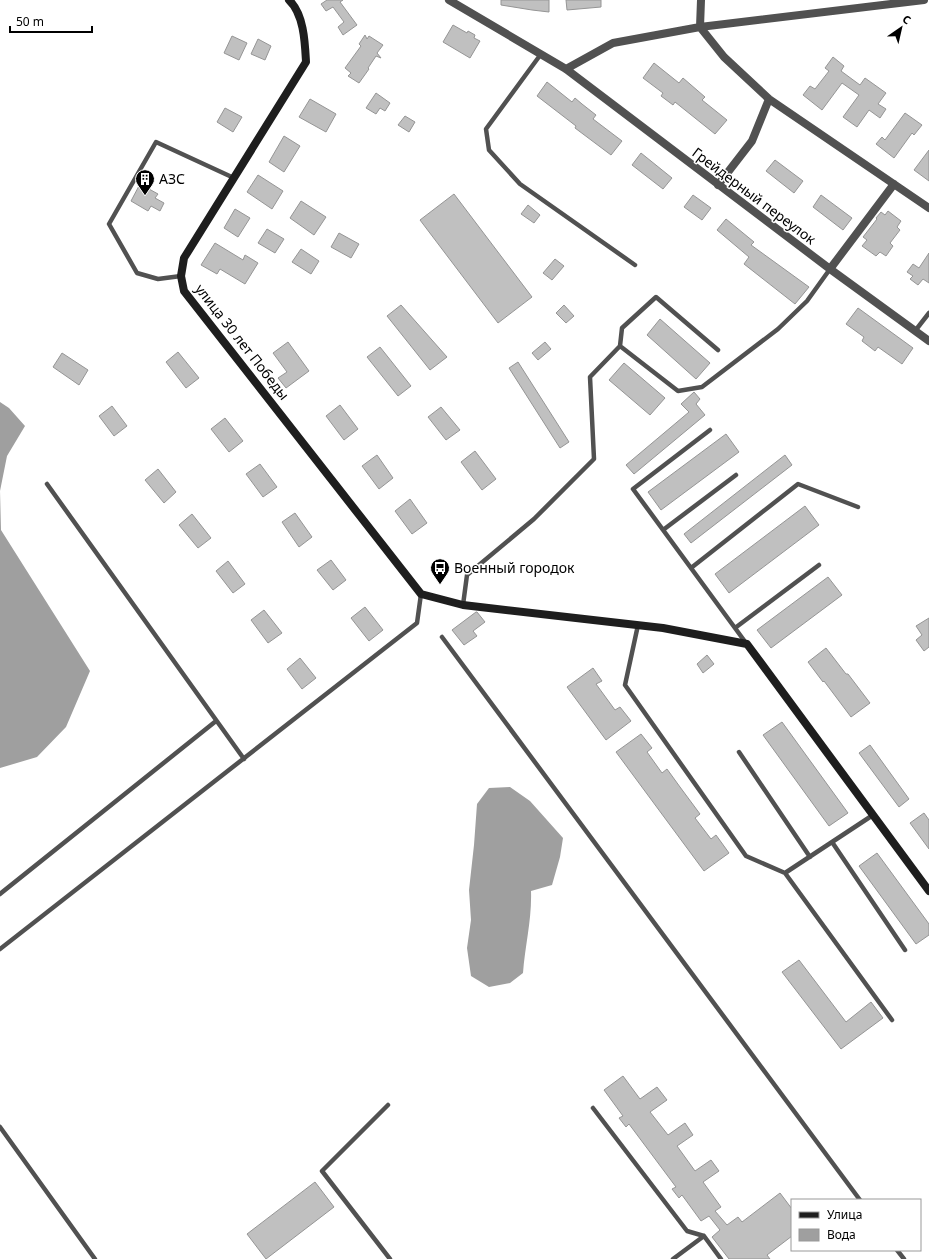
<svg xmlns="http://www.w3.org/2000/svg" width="929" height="1259" viewBox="0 0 929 1259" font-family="'Noto Sans',sans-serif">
  <rect width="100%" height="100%" fill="#fff"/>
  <path fill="#9f9f9f" d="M0,402l9,6 16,18 -18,30 -7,35 1,39 89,141 -24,56 -29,30 -37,11z
    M510,787l20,14 33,37 -3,19 -8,28 -21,6c1,28 -6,55 -8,82l-13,10 -21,4 -18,-11 -4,-28 4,-28 -2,-30 5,-45 3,-41 12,-16z"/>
  <path fill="#c0c0c0" stroke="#959595" d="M327,0h16l-3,2 17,23 -14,10 -5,-8 6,-5 -11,-15 -7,4 -5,-7z
    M501,0h48v12l-17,-2 -31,-5z
    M566,0h35v7l-34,3z
    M453,25l14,8 1,-2 7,4 -1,3 6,3 -10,17 -27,-16z
    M365,35l2,4 2,-3 14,9 -6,8 4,5 -5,-2 -8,12 1,1 -10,14 -11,-7 3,-3 -6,-5 16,-22 -2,-2z
    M232,36l15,7 -8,17 -15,-7z
    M258,39l13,7 -6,14 -14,-6z
    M833,57l11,9 -3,5 19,14 5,-7 21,15 -8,11 8,5 -6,9 -11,-8 -12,17 -14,-10 16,-22 -17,-12 -20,27 -19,-15 7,-9 5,3 14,-18 -4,-3z
    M654,63l25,20 4,-5 22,19 -3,3 25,20 -12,14 -40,-32 -2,3 -12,-9 2,-3 -20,-15z
    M547,82l25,20 3,-4 7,6 14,11 -3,4 29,22 -11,14 -36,-27 1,-2 -39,-30z
    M376,93l14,10 -5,8 -5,-3 -4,6 -10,-6z
    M310,99l26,15 -10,18 -27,-15z
    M225,108l17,9 -9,15 -16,-10z
    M905,113l17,12 -8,10 -2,-2 -18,25 -18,-14 6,-7 3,3z
    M405,116l10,6 -6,10 -11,-7z
    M284,136l16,10 -16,26 -15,-10z
    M929,150v31l-15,-11z
    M641,153l31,25 -9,11 -31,-24z
    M775,160l28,21 -9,12 -28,-22z
    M258,175l25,16 -11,18 -25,-17z
    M140,184l18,10 -3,4 9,5 -4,8 -9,-5 -3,5 -17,-10z
    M454,194l78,103 -34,26 -78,-103z
    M693,195l18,13 -9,12 -18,-13z
    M821,195l31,23 -9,12 -30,-23z
    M301,201l25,16 -12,18 -24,-17z
    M528,205l12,10 -6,8 -13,-9z
    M235,209l15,9 -12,19 -14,-9z
    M888,211l13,10 -4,6 3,3 -10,13 3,3 -7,10 -6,-4 -4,4 -14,-10 5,-6 -4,-3 14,-18 -1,-1 5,-6 4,3z
    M726,219l28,23 -3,3 58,42 -14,17 -51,-40 5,-7 -32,-27z
    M267,229l17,10 -9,14 -17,-10z
    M339,233l20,11 -8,14 -20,-11z
    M215,243l28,17 2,-5 13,8 -13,21 -25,-15 -3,5 -16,-9z
    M301,249l18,12 -8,13 -19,-12z
    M929,253v30l-6,-4 -5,6 -8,-6 3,-3 -6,-4 6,-8 6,4z
    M555,259l9,7 -12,14 -9,-7z
    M401,305l46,52 -17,13 -43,-54z
    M564,305l10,11 -8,7 -10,-10z
    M858,308l55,40 -11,16 -24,-17 -3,4 -13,-10 2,-4 -18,-13z
    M660,319l50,44 -14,16 -49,-44z
    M288,342l21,29 -23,17 -8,-10 9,-6 -14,-19z
    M545,342l6,7 -13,11 -6,-7z
    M380,347l31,39 -13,10 -31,-39z
    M178,352l21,26 -13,10 -20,-26z
    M62,353l26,17 -9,15 -26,-18z
    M518,362l51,80 -9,6 -51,-80z
    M624,363l41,35 -15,17 -41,-35z
    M694,392l6,7 -4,5 9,11 -71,59 -8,-9 63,-53 -8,-8z
    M340,405l18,24 -14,11 -18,-24z
    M112,406l15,20 -13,10 -15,-20z
    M441,407l19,23 -14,10 -18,-23z
    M225,418l18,23 -14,11 -18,-23z
    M726,434l13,18 -78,58 -13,-18z
    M475,451l21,28 -14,11 -21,-28z
    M377,455l16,23 -14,11 -17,-23z
    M785,455l7,10 -101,78 -7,-9z
    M260,464l17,23 -14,10 -17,-23z
    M158,469l18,23 -12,11 -19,-23z
    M410,499l17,24 -15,11 -17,-23z
    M805,506l14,19 -90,68 -14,-19z
    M295,513l17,24 -13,10 -17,-25z
    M192,514l19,24 -13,10 -19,-23z
    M331,560l15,20 -13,10 -16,-20z
    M228,561l17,23 -12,9 -17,-22z
    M828,577l14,18 -71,53 -14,-18z
    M365,607l18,23 -14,11 -18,-23z
    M264,610l18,23 -14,10 -17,-23z
    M476,612h1l8,10 -12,9 4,5 -13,9 -12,-15z
    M929,618v29l-5,4 -8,-11 6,-5 -6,-9z
    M826,648l20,26h2l22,29 -19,14 -27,-36 -1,1 -15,-20z
    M707,655l7,9 -11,9 -6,-9z
    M300,658l16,20 -14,11 -15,-20z
    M593,668l9,13 -6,3 19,26 5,-3 11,14 -25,19 -39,-53z
    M782,722l66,91 -19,13 -66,-91z
    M641,734l11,14 -5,4 15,21 5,-4 13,18 20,27 -5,4 16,21 5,-4 13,18 -25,18 -88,-119z
    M870,745l39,54 -10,8 -40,-54z
    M924,813l5,7v29l-19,-26z
    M877,853l52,71v11l-13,9 -57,-78z
    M799,960l47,62 25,-20 12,16 -42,31 -59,-77z
    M623,1076l17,23 17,-12 10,13 -17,12 18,23 17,-12 8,12 -16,11 18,25 16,-11 8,11 -16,11 18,25 -6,4 12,14 11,-8 4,5 38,-29 12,16v27l-25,19 3,4h-41l-17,-22 8,-7 -11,-14 -8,5 -19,-26 -3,3 -7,-9 4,-2 -47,-63 -3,3 -7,-9 4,-2 -19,-26z
    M315,1182l19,25 -68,52 -19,-25z"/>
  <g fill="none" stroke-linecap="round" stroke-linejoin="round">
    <path stroke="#515151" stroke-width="4.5" d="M541,54l-55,75 3,21 31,34 115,81
      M181,276l-23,3 -21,-6 -28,-49 47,-82 78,36
      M915,331l14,-18
      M620,346l2,-18 34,-31 62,53
      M710,430l-77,59 113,154
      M47,484l197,275
      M663,530l73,-55
      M691,568l107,-84 60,23
      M463,605l4,-30 67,-56 60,-60 -4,-82 30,-31 58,45 24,-4 76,-58 29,-28 23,-32
      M638,625l-13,60 121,171 39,17
      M735,628l84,-63
      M442,637l418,563
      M739,752l71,105
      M873,815l-88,58 107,147
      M832,842l73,108
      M0,894l216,-173
      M0,949l417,-326 4,-29
      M388,1105l-66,66 68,88
      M593,1108l94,123 17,5 17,23
      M0,1127l95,132
      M897,1250l7,9
      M673,1259l31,-23"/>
    <path stroke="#515151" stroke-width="8" d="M449,0l117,69 264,200 99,72
      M701,0l-1,27 24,30 45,42 160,109
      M566,69l47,-26 87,-16 224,-27
      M718,185l34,-44 17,-42
      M830,269l64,-85"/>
    <path stroke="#1e1e1e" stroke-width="8" d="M289,0c15,14 16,43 17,62l-122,196 -3,18 3,15 237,303 42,11 200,23 84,16 182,247"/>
  </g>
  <defs>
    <g id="building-pin" transform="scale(1)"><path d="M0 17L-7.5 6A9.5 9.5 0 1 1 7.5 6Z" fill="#000" stroke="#fff"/><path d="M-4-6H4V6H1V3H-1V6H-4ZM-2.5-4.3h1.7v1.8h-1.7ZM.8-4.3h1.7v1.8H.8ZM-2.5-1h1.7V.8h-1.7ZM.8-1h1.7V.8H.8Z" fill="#fff"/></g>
    <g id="bus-pin" transform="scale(1)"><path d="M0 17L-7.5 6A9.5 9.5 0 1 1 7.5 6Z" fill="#000" stroke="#fff"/><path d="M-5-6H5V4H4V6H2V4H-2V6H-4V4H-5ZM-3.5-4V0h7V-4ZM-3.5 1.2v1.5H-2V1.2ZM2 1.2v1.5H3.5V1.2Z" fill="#fff"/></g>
  </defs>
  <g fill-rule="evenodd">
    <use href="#building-pin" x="145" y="179"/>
    <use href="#bus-pin" x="440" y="568"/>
  </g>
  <g text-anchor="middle" stroke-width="3" stroke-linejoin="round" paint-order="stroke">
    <g font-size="14" fill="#000" stroke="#fff" text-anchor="start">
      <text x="159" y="184">АЗС</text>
      <text x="454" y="573">Военный городок</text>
    </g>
    <g font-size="14" fill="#000" stroke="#fff">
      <text transform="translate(754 196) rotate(37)" y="5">Грейдерный переулок</text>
      <text transform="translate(242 342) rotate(52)" y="5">улица 30 лет Победы</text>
    </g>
  </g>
  <rect x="791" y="1199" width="130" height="52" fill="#ffffff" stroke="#999999"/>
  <rect x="799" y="1212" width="20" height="6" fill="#1e1e1e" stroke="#999999"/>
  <text x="827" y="1219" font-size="12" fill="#000000">Улица</text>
  <rect x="799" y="1229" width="20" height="12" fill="#9f9f9f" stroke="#999999"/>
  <text x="827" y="1239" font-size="12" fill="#000000">Вода</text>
  <g transform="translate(901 28) rotate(34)" stroke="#ffffff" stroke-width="3" paint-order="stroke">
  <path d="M0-3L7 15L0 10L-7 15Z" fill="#000000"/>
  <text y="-6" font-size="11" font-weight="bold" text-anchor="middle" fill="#000000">С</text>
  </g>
  <path d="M10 26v6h82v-6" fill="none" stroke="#000000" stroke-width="2"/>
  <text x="16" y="26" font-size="12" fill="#000000" stroke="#ffffff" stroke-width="3" paint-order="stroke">50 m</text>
</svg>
